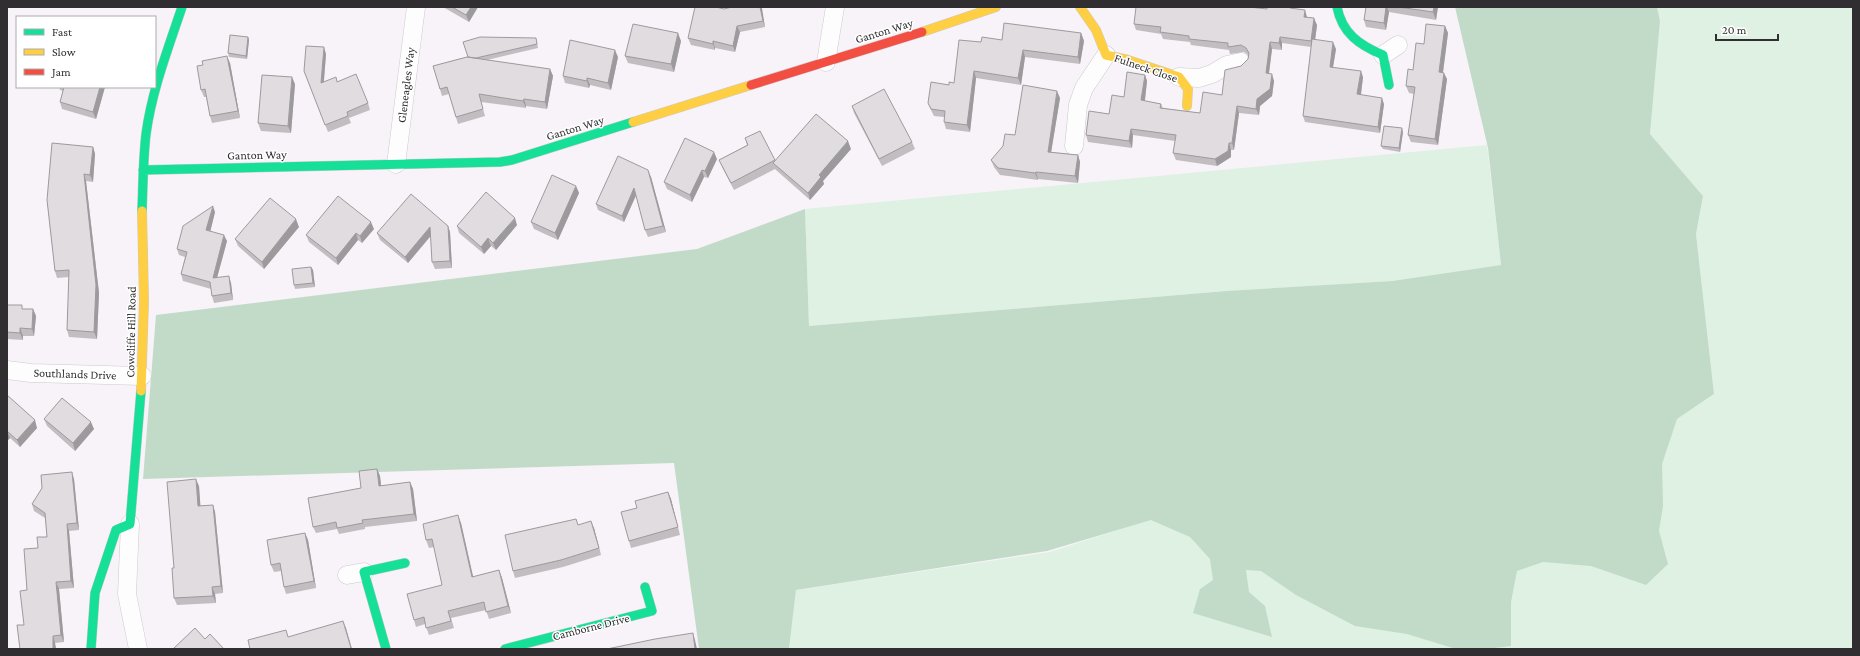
<svg xmlns="http://www.w3.org/2000/svg" width="1860" height="656" viewBox="0 0 1860 656" font-family="'Crimson Pro',serif">
  <rect width="100%" height="100%" fill="#f8f3f8"/>
  <path fill="#dff1e3" d="M1657,7h196v642h-1064l7,-59 254,-38 259,-84 344,-33 61,-41 -18,-160 7,-38 -53,-62 10,-113z
    M1487,145l14,120 -109,16 -166,10 -417,35 -4,-117z"/>
  <path fill="#c2dbc8" d="M1455,7h202l3,14 -10,113 53,62 -7,38 18,160 -37,25 -15,45 1,42 -4,25 9,33 -22,21 -55,-19 -48,-4 -26,9 -6,31v44l-25,3h-30l-49,-15 -52,-8 -59,-31 -35,-24 -15,-1 3,22 16,14 7,31 -79,-24 7,-24 13,-9 -3,-21 -20,-22 -39,-17 -104,31 -251,39 -7,59h-90l-25,-186 -531,16 13,-164 541,-66 108,-40 4,117 417,-35 166,-10 109,-16 -13,-117z"/>
  <g fill="none" stroke-linecap="round" stroke-linejoin="round">
    <g stroke="#cdc9cd" stroke-width="19">
      <path id="street" d="M1383,55l15,-10
        M826,62l9,-55
        M1179,77l20,1 13,-4 15,-9 14,-3
        M1074,146l4,-41 6,-17 22,-33
        M396,164l20,-157
        M7,370l24,3 111,3
        M130,524l-3,70 11,55
        M347,575l17,-3"/>
    </g>
    <g stroke="#cdc9cd" stroke-width="10">
      <path id="fast" d="M1337,7c5,26 22,38 46,48l6,30
        M143,170l357,-8 12,-2 121,-38
        M142,211c1,-25 1,-51 4,-77 6,-44 22,-85 36,-127
        M91,649l4,-56 21,-63 14,-6 11,-133
        M386,649l-22,-77 41,-9
        M505,649l147,-38 -7,-24"/>
    </g>
    <g stroke="#cdc9cd" stroke-width="10">
      <path id="slow" d="M1080,7l16,23 10,25 22,5 51,17 9,12 -1,17
        M922,32l74,-25
        M633,122l118,-37
        M141,391l3,-90 -2,-90"/>
    </g>
    <g stroke="#cdc9cd" stroke-width="10">
      <path id="jam" d="M751,85l171,-53"/>
    </g>
    <use href="#street" stroke="#fefdfe" stroke-width="18"/>
    <use href="#fast" stroke="#16e098" stroke-width="9"/>
    <use href="#slow" stroke="#ffcf43" stroke-width="9"/>
    <use href="#jam" stroke="#f24e42" stroke-width="9"/>
  </g>
  <path fill="#c1bdc1" d="M443,7h35l-9,15z
    M732,7h29l4,20 -25,5 -5,20 -20,-4v2l-24,-5 -3,-7 36,-29z
    M1267,7h27v2l13,8 10,8 -2,15 21,9 -3,18 30,10 -2,18 23,9 -4,29 -75,-11 -2,-6 8,-69 -29,-4v7l-10,-1 -3,25 5,7 -2,15 -12,10 -1,9 -20,-2 -5,37h-3v7l-14,9 -41,-6 -3,-7 2,-12 -42,-6 -1,13 -44,-6 -2,-7 23,-21 36,-39 2,6 -2,20 16,3 2,4 37,5 22,-18 19,-29 7,-7v-4l-4,-3 -14,2 -1,-4 -38,-5 -1,-3 -27,-3 -2,-5 -25,-4 -2,-6 133,-15z
    M1366,7h72l-2,13 -47,-8 -3,18 -20,-3 -2,-7z
    M1445,26l3,7 -5,40 4,6 -9,66 -27,-3 -3,-7 6,-41 -5,-1 -3,-7 7,-16z
    M1081,33l3,8 -4,23 -55,-7 -4,28 -45,-7 -6,54 -24,-3 -2,-7v-5l-10,-1 -3,-6 -3,-7 21,-18 5,-2 27,-41 21,-2z
    M248,37l1,3 -2,19 -18,-2 -1,-4z
    M536,38l1,4 1,6 -51,12 63,9 3,7 -6,33 -21,-3v2l-45,-6 4,14 -27,8 -9,-30 -7,2 -9,-30z
    M681,41l-7,31 -46,-9 -3,-7z
    M326,54l-2,28h13l31,21 2,7 -21,8 2,5 -23,9 -24,-61z
    M618,57l-7,33 -21,-5 -1,3 -24,-5 -2,-7z
    M230,63l10,55 -28,5 -2,-7 -4,-19h-2l-3,-7 2,-25z
    M295,84l-4,49 -30,-2 -3,-8z
    M59,87h46l-9,32 -34,-10 -2,-7 3,-11 -3,-1z
    M1060,98l-9,54 27,3 2,7 -2,21 -40,-4v1l-38,-5 -6,-8 -3,-7 24,-25z
    M852,106l60,36 3,7 -33,17 -28,-53z
    M1403,132l-3,20 -17,-3 -2,-3z
    M745,138l30,22 76,-11 -28,32 1,3 -14,16 -34,-30 -1,-1 -41,21 -12,-23 -3,-7 28,-15z
    M93,147l2,7 -2,28 -7,-1 13,112 -2,46 -28,-2 -2,-7 2,-53 -12,1 -2,-7 -8,-71z
    M717,159l-9,19 -4,-1 -12,25 -25,-13 -3,-7z
    M651,177l15,55 -18,5 -3,-7 -9,-34 -12,26 -26,-12 -2,-6z
    M576,186l3,7 -21,47 -24,-11 -3,-7z
    M215,212l-5,19 17,10 -10,37 14,5 2,17 -19,3 -2,-7 -1,-7 -28,-8 -2,-7 4,-17 -6,-2 -2,-6z
    M517,225l-21,25 -5,-4 -7,8 -25,-21 -2,-7z
    M448,226l2,6 2,36 -17,1 -3,-7 -1,-26 -23,27 -28,-23 -3,-7z
    M299,227l-35,42 -26,-23 -3,-7z
    M374,229l-12,14 -4,-3 -20,25 -29,-23 -3,-7z
    M311,267l2,3 2,17 -20,2 -1,-4z
    M7,305l16,4h10l3,7 -2,20h-11v4l-16,-1z
    M7,395l30,33 -17,19 -10,-9 -3,3z
    M44,419l50,10 -19,22 -28,-25z
    M377,469l3,7 1,10 29,-4 3,7 4,32 -52,6v2l-26,5 -2,-5 -21,4 -3,-6 48,-39z
    M74,479l5,51 -10,1 5,57 -15,1 5,53 -9,1 1,6h-36l4,-24 3,-35 11,-42 9,-11 -2,-19 -11,-7 -2,-7z
    M199,486l1,20 13,-1 2,7 8,81 -8,1 1,9 -39,2 -3,-7v-30z
    M668,492l3,7 9,36 -49,13 -2,-7 8,-33z
    M576,519l2,6 16,3 7,27 -38,12 -48,11 -2,-7z
    M461,523l12,54 26,-7 3,8 9,35 -22,6 -3,-9 -35,8 3,10 -25,7 -4,-11 -9,3 -2,-7 28,-35 -8,-38 -5,1 -3,-8z
    M305,533l3,7 8,48 -30,6 -2,-7 -3,-16 -7,1 -3,-7z"/>
  <path fill="#9d9a9d" d="M471,7h7l-9,15 -3,-7z
    M760,7h1l1,1 3,19 -2,-6z
    M1386,7h1l2,5 -3,18 -2,-7z
    M1434,7h4l-2,13 -3,-8z
    M1305,10l2,7h-3z
    M1314,18l3,7 -3,23 -3,-7z
    M737,26l3,6 -5,20 -2,-6z
    M1445,26l3,7 -6,46 -3,-7z
    M678,33l3,8 -7,31 -3,-8z
    M1081,33l3,8 -4,23 -2,-7z
    M248,37l1,3 -2,19 -1,-3z
    M1280,37l2,6v7l-3,-7z
    M713,41l2,7v2l-2,-6z
    M1270,42l2,7 -4,31 -2,-7z
    M1333,42l3,7 -4,24 -2,-6z
    M324,47l2,7 -3,36 -2,-7z
    M615,50l3,7 -7,33 -3,-7z
    M1023,50l2,7 -4,28 -3,-7z
    M227,56l3,7 10,55 -2,-7z
    M550,69l3,7 -6,33 -2,-7z
    M974,71l2,7 -6,54 -3,-7z
    M1361,71l2,6 -3,24 -3,-7z
    M1444,73l3,6 -9,66 -3,-6z
    M1272,74l2,7 -2,15 -12,10 -1,9 -3,-6 1,-10z
    M1145,75l2,6 -3,26 -3,-7z
    M292,77l3,7 -4,49 -3,-7z
    M587,78l3,7 -1,3 -2,-7z
    M100,87h5l-9,32 -3,-7z
    M1057,91l3,7 -10,61 -2,-7z
    M1382,98l2,6 -4,29 -2,-6z
    M524,99l2,7v2l-3,-7z
    M1237,106l2,7 -5,37 -2,-7z
    M1402,128l1,4 -3,20 -1,-4z
    M1131,129l2,6 -1,13 -3,-7z
    M848,141l3,8 -28,32 1,3 -14,16 -2,-7 11,-18z
    M1229,143l2,7v7l-14,9 -2,-7z
    M93,147l2,7 -2,28 -3,-7z
    M714,152l3,7 -9,19 -3,-7z
    M1078,155l2,7 -2,21 -3,-7z
    M648,170l3,7 15,55 -3,-6z
    M702,170l2,7 -12,25 -2,-7z
    M1036,172l2,7v1l-3,-7z
    M84,174l2,7 13,112 -2,46 -3,-7z
    M576,186l3,7 -21,47 -3,-7z
    M634,188l2,7 -12,27 -2,-6z
    M213,206l2,6 -6,25 -3,-7z
    M515,218l2,7 -21,25 -3,-7z
    M296,219l3,8 -35,42 -2,-7z
    M371,222l3,7 -12,14 -2,-7z
    M448,226l2,6 2,36 -2,-7z
    M430,227l2,7 -24,29 -3,-6z
    M356,233l2,7 -20,25 -2,-7z
    M224,235l3,6 -12,44 -2,-7z
    M488,238l3,8 -7,8 -3,-7z
    M311,267l2,3 2,17 -2,-4z
    M229,276l2,7 2,17 -2,-7z
    M33,309l3,7 -2,20 -2,-7z
    M20,328l3,8v4l-3,-7z
    M35,420l2,8 -17,19 -3,-7z
    M91,422l3,7 -19,22 -2,-8z
    M7,431l3,7 -3,3z
    M377,469l3,7 2,17 -3,-7z
    M72,472l2,7 5,51 -2,-7z
    M196,479l3,7 2,27 -3,-7z
    M410,482l3,7 4,32 -3,-7z
    M668,492l3,7 9,36 -2,-8z
    M213,505l2,7 8,81 -2,-7z
    M458,515l3,8 14,62 -3,-8z
    M591,521l3,7 7,27 -2,-7z
    M67,524l2,7 5,57 -3,-7z
    M305,533l3,7 8,48 -2,-7z
    M499,570l3,8 9,35 -3,-7z
    M56,582l3,7 5,53 -3,-7z
    M212,587l3,7 1,9 -3,-7z
    M343,621l3,7 6,21 -1,-1z
    M693,633l2,7 2,9h-2z
    M53,636l2,7 1,6h-3z"/>
  <path fill="#e0dce0" stroke="#9d9a9d" d="M452,7h19l-5,8z
    M695,7h21l8,2 8,-2h28l3,14 -26,5 -4,20 -20,-5v3l-25,-6z
    M1136,7h113l18,2v-2h24l-1,1 15,2 -1,7 10,1 -3,23 -31,-4 -1,6 -9,-1 -4,31 6,1 -2,15 -13,10 -1,10 -19,-3 -5,37h-3l-1,8 -13,8 -42,-6 3,-18 -45,-6 -2,12 -43,-6 3,-24 20,3 3,-19 12,2 3,-25 18,3 -4,25 20,4 -1,4 40,5 3,-21 19,3 3,-25 16,-4 7,-7 1,-6 -3,-5 -5,-3 -13,2v-4l-39,-4v-3l-29,-4 1,-5 -27,-3z
    M1366,7h20l-2,16 -20,-3z
    M1398,7h36l-1,5z
    M1004,23l77,10 -3,24 -55,-7 -5,28 -44,-7 -7,54 -23,-3 1,-11 -14,-2 -3,-6 3,-21 18,3v-3l5,1 5,-43 22,2 1,-5 20,3z
    M633,24l45,9 -7,31 -46,-8z
    M1426,24l19,2 -6,46 5,1 -9,66 -27,-4 7,-48 -9,-1 2,-17 5,1 3,-27 8,1z
    M230,35l18,2 -2,19 -18,-3z
    M480,37l56,1 1,6 -61,14 -8,-1 -5,-15z
    M1312,39l21,3 -3,25 31,4 -4,23 25,4 -4,29 -75,-11z
    M570,40l45,10 -7,33 -21,-5v3l-24,-5z
    M306,46l18,1 -3,36 15,-6 1,5 19,-8 12,29 -21,9 1,4 -23,9 -21,-54z
    M227,56l11,55 -28,5 -5,-27 -4,1 -4,-24 6,-1 -1,-4z
    M467,57l83,12 -5,33 -21,-3 -1,2 -44,-7 4,15 -27,8 -9,-30 -7,2 -7,-23z
    M262,75l30,2 -4,49 -30,-3z
    M1023,85l34,6 -9,61 30,3 -3,21 -39,-4 -1,1 -37,-5 -7,-8 12,-14 2,-12 10,1z
    M64,87h36l-7,25 -33,-10z
    M884,89l28,53 -33,17 -27,-53z
    M816,114l32,27 -29,34 2,2 -13,16 -35,-30z
    M1384,126l18,2 -3,20 -18,-2z
    M760,131l15,29 -44,23 -12,-23 29,-15 -3,-7z
    M685,138l29,14 -9,19 -3,-1 -12,25 -26,-13z
    M52,143l41,4 -3,28 -6,-1 12,111 -2,47 -27,-2 2,-60 -14,1 -8,-71z
    M618,156l30,14 15,56 -18,4 -11,-42 -12,28 -26,-12z
    M552,175l24,11 -21,47 -24,-11z
    M486,192l29,26 -22,25 -5,-5 -7,9 -24,-21z
    M411,194l37,32 2,35 -18,1 -2,-35 -25,30 -28,-24z
    M338,196l33,26 -11,14 -4,-3 -20,25 -30,-23z
    M270,198l26,21 -34,43 -27,-23z
    M213,206l-7,24 18,5 -11,43 16,-2 2,17 -19,3 -2,-14 -29,-8 6,-22 -10,-3 6,-23z
    M311,267l2,16 -19,2 -2,-16z
    M7,305h15v4h11l-1,20 -12,-1v5l-13,-1z
    M7,395l28,25 -18,20 -10,-9z
    M62,398l29,24 -18,21 -29,-24z
    M377,469l2,17 31,-4 4,32 -52,6 1,3 -26,5 -1,-6 -23,5 -5,-29 53,-10 -2,-17z
    M72,472l5,51 -10,1 4,57 -15,1 5,53 -8,1v13h-33l-3,-24h7l-4,-34 7,-1 -3,-41 14,-1 -1,-11h10l-2,-24 -13,-9 10,-16 -1,-13z
    M196,479l2,27 15,-1 8,81 -9,1 1,9 -39,2 -2,-30h2l-7,-86z
    M668,492l10,35 -49,14 -8,-29 16,-4 -2,-7z
    M458,515l14,62 27,-7 9,36 -22,6 -2,-10 -36,9 3,10 -25,7 -2,-11 -10,3 -7,-26 35,-9 -10,-46 -6,1 -3,-16z
    M576,519l2,6 13,-4 8,27 -38,12 -48,11 -8,-36z
    M305,533l9,48 -30,6 -4,-24 -9,2 -4,-25z
    M343,621l8,27 -3,1h-98l-2,-9 38,-10 2,7z
    M195,628l10,11 5,-5 14,15h-51z
    M693,633l2,16h-88l48,-10z"/>
  <g text-anchor="middle" stroke-width="3" stroke-linejoin="round" paint-order="stroke">
    <g font-size="12" fill="#302e30" stroke="#fff">
      <text transform="translate(884 31) rotate(-17)" y="4">Ganton Way</text>
      <text transform="translate(1146 68) rotate(19)" y="4">Fulneck Close</text>
      <text transform="translate(406 85) rotate(-83)" y="4">Gleneagles Way</text>
      <text transform="translate(575 128) rotate(-17)" y="4">Ganton Way</text>
      <text transform="translate(257 155) rotate(-1)" y="4">Ganton Way</text>
      <text transform="translate(131 332) rotate(-89)" y="4">Cowcliffe Hill Road</text>
      <text transform="translate(75 374) rotate(2)" y="4">Southlands Drive</text>
      <text transform="translate(591 627) rotate(-14)" y="4">Camborne Drive</text>
    </g>
  </g>
  <rect width="1860" height="656" fill="none" stroke="#302e30" stroke-width="16"/>
  <rect x="16" y="16" width="140" height="72" fill="#ffffff" stroke="#acabac"/>
  <rect x="24" y="29" width="20" height="6" fill="#16e098" stroke="#acabac"/>
  <text x="52" y="36" font-size="12" fill="#302e30">Fast</text>
  <rect x="24" y="49" width="20" height="6" fill="#ffcf43" stroke="#acabac"/>
  <text x="52" y="56" font-size="12" fill="#302e30">Slow</text>
  <rect x="24" y="69" width="20" height="6" fill="#f24e42" stroke="#acabac"/>
  <text x="52" y="76" font-size="12" fill="#302e30">Jam</text>
  <path d="M1716 34v6h62v-6" fill="none" stroke="#302e30" stroke-width="2"/>
  <text x="1722" y="34" font-size="12" fill="#302e30" stroke="#ffffff" stroke-width="3" paint-order="stroke">20 m</text>
</svg>
